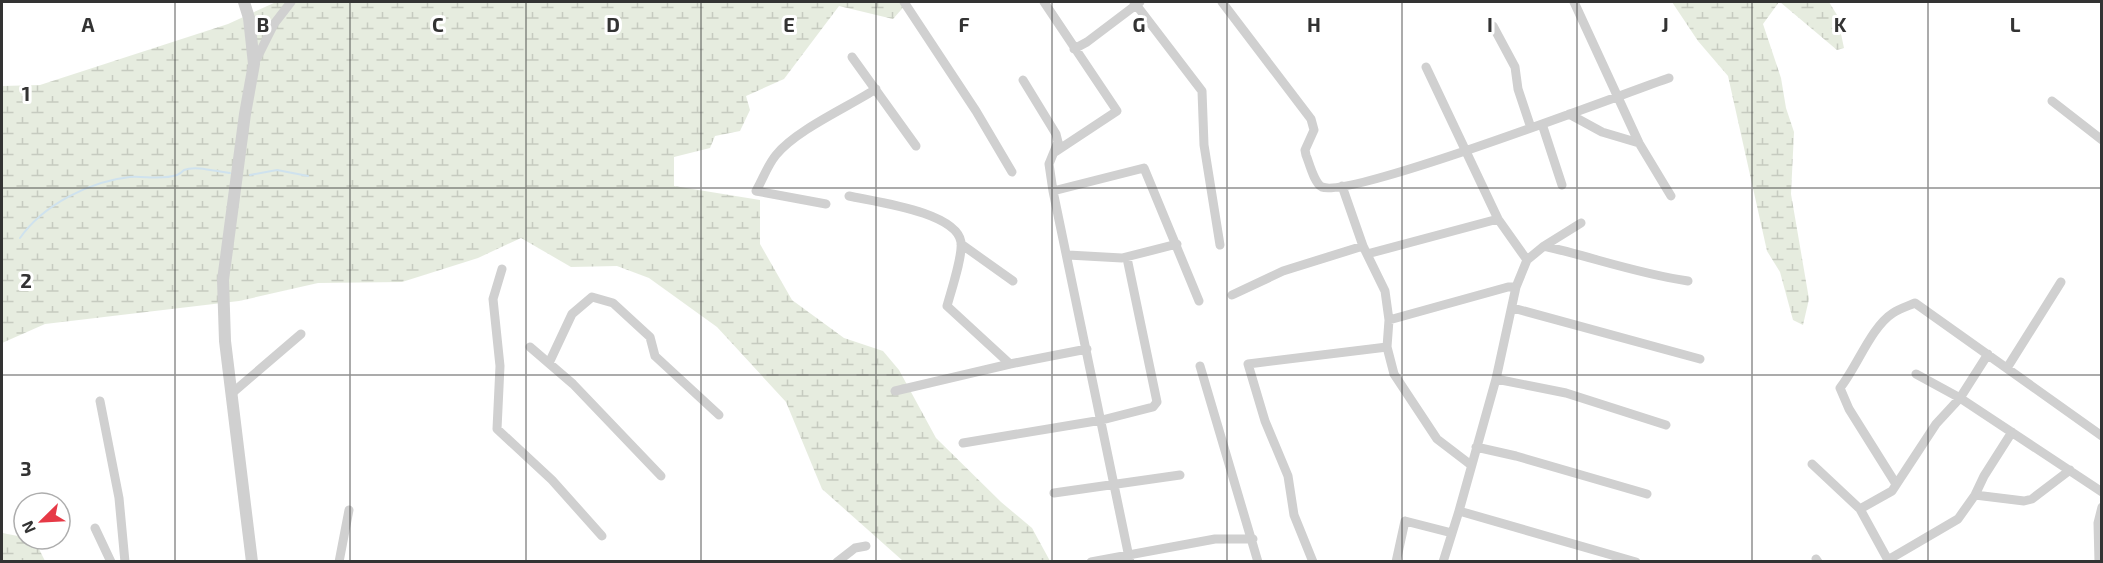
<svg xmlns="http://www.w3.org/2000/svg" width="2103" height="563" viewBox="0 0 2103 563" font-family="'Exo 2',sans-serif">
  <defs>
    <pattern id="wetland-marsh" width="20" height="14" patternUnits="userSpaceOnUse" patternTransform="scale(1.5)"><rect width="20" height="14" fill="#e6ecdf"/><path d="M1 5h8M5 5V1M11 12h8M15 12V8" fill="none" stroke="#c6cbc0"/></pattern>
  </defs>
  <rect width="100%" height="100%" fill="#fff"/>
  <path fill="url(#wetland-marsh)" d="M276,2h632l-15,17 -54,-13 -55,73 -38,17 4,14 -10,21 -25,5 -5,12 -36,9v29l86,14v44l32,56 52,38 39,13 16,19 37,68 65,64 31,26 18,33h-147l-81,-72 -36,-87 -69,-75 -68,-49 -32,-12 -46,1 -50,-29 -43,20 -76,24 -84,1 -79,18 -194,23 -43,19v-257l38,-1 188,-61z
    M1672,2h107l-16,22 18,54 5,30 8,24 -3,62 18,105 -6,26 -10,-5 -13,-48 -13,-21 -39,-175 -30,-35z
    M1780,2h49l8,13 7,33 -7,2z
    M2,533l32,6 11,22h-43z"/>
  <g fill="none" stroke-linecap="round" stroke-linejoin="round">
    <path stroke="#cfe2ee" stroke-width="2" d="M250,175l27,-5 31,6
      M20,238c23,-33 70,-57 110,-61 14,-1 33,3 47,-2 3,-1 5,-3 7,-5 12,-5 34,2 46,3"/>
    <path stroke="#d0d0d0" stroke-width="9" d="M904,2l72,109 36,61
      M1044,2l73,109 -62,41
      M1134,2l68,89 2,54 16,100
      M1222,2l89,117 3,11 -9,20 1,5c3,7 8,28 16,32 28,12 300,-93 347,-109
      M1574,2l65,141 32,53
      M1493,26l22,41 3,22 13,39
      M1074,49l13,-7 53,-40
      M852,57l64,89
      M254,64l20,-40 17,-22
      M1426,67l72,152 29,41 -11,27 -20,92 -37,132
      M1023,80l33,54 2,8 -9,22 4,27
      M2052,101l50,39
      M1569,114l33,18 37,11
      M1542,124l20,61
      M1342,186l21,60 22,45 4,29 -2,27 7,27 43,65 34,26
      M849,196c27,6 107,16 112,46 2,14 -10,49 -14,64l63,58 77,-15
      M826,204l-70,-13c7,-12 11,-25 20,-36 20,-25 72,-48 100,-66
      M961,244l52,37
      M1544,246l37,-23
      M1367,254l131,-35
      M1068,255l54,3 55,-14
      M1527,260l17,-14c48,11 95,28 144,35
      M502,269l-9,30 7,67 -3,63 55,51 50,56
      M1232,295l51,-24 80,-25
      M1513,308l187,51
      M1389,320l119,-33h8
      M530,347l43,37 88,92
      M549,363l23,-49 20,-17 21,6 37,34 5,19 64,59
      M1200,366l58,196
      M2007,368l54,-86
      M1916,374l44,24 28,-44
      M1496,379l70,14 100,32
      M895,391l115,-27
      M231,394l70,-60
      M100,401l19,97 6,64
      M963,443l139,-23 51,-13 4,-5 -30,-144
      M1476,447l40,9 131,38
      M1812,464l48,45 29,53
      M1896,484l-47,-75 -9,-21c17,-21 31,-61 53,-75 6,-4 15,-7 22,-10l187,133
      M1054,493l126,-18
      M1975,495l49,6 8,-2 38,-29
      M1860,509l32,-18 44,-67 24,-26 142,94
      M95,528l16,34
      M1816,559l2,3
      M1888,560l70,-41 17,-24 9,-19 28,-44
      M339,562l10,-52
      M837,562l18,-14 11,-2
      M1091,562l124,-23h38
      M1130,562l-77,-371 91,-23 55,133
      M1313,562l-19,-47 -6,-39 -23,-55 -17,-57 139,-17
      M1396,562l9,-41 47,12
      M1443,562l16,-51 177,51
      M2099,562l-1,-39 4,-16"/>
    <path stroke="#d0d0d0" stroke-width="12" d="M244,2l5,16 5,46 -9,50 -22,166 2,61 27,221"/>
  </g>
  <path fill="none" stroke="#333" stroke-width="1.5" stroke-opacity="0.55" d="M175,2v560M350,2v560M526,2v560M701,2v560M876,2v560M1052,2v560M1227,2v560M1402,2v560M1577,2v560M1752,2v560M1928,2v560M2,188h2100M2,375h2100"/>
  <g font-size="20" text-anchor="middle" font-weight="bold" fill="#333" stroke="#fff" stroke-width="6" stroke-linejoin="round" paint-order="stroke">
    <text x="88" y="32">A</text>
    <text x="263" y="32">B</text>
    <text x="438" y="32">C</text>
    <text x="613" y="32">D</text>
    <text x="789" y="32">E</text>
    <text x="964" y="32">F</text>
    <text x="1139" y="32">G</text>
    <text x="1314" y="32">H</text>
    <text x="1490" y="32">I</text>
    <text x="1665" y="32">J</text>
    <text x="1840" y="32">K</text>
    <text x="2015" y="32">L</text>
    <text x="26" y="101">1</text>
    <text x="26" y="288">2</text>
    <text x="26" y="476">3</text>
  </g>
  <rect width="2103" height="563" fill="none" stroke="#333333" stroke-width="6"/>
  <g transform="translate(42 521) rotate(246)"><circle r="28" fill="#ffffff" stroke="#adadad" stroke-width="1.5"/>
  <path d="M0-4.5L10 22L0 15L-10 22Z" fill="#e63946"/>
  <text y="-9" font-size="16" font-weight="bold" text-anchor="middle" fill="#333333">N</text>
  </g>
</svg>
